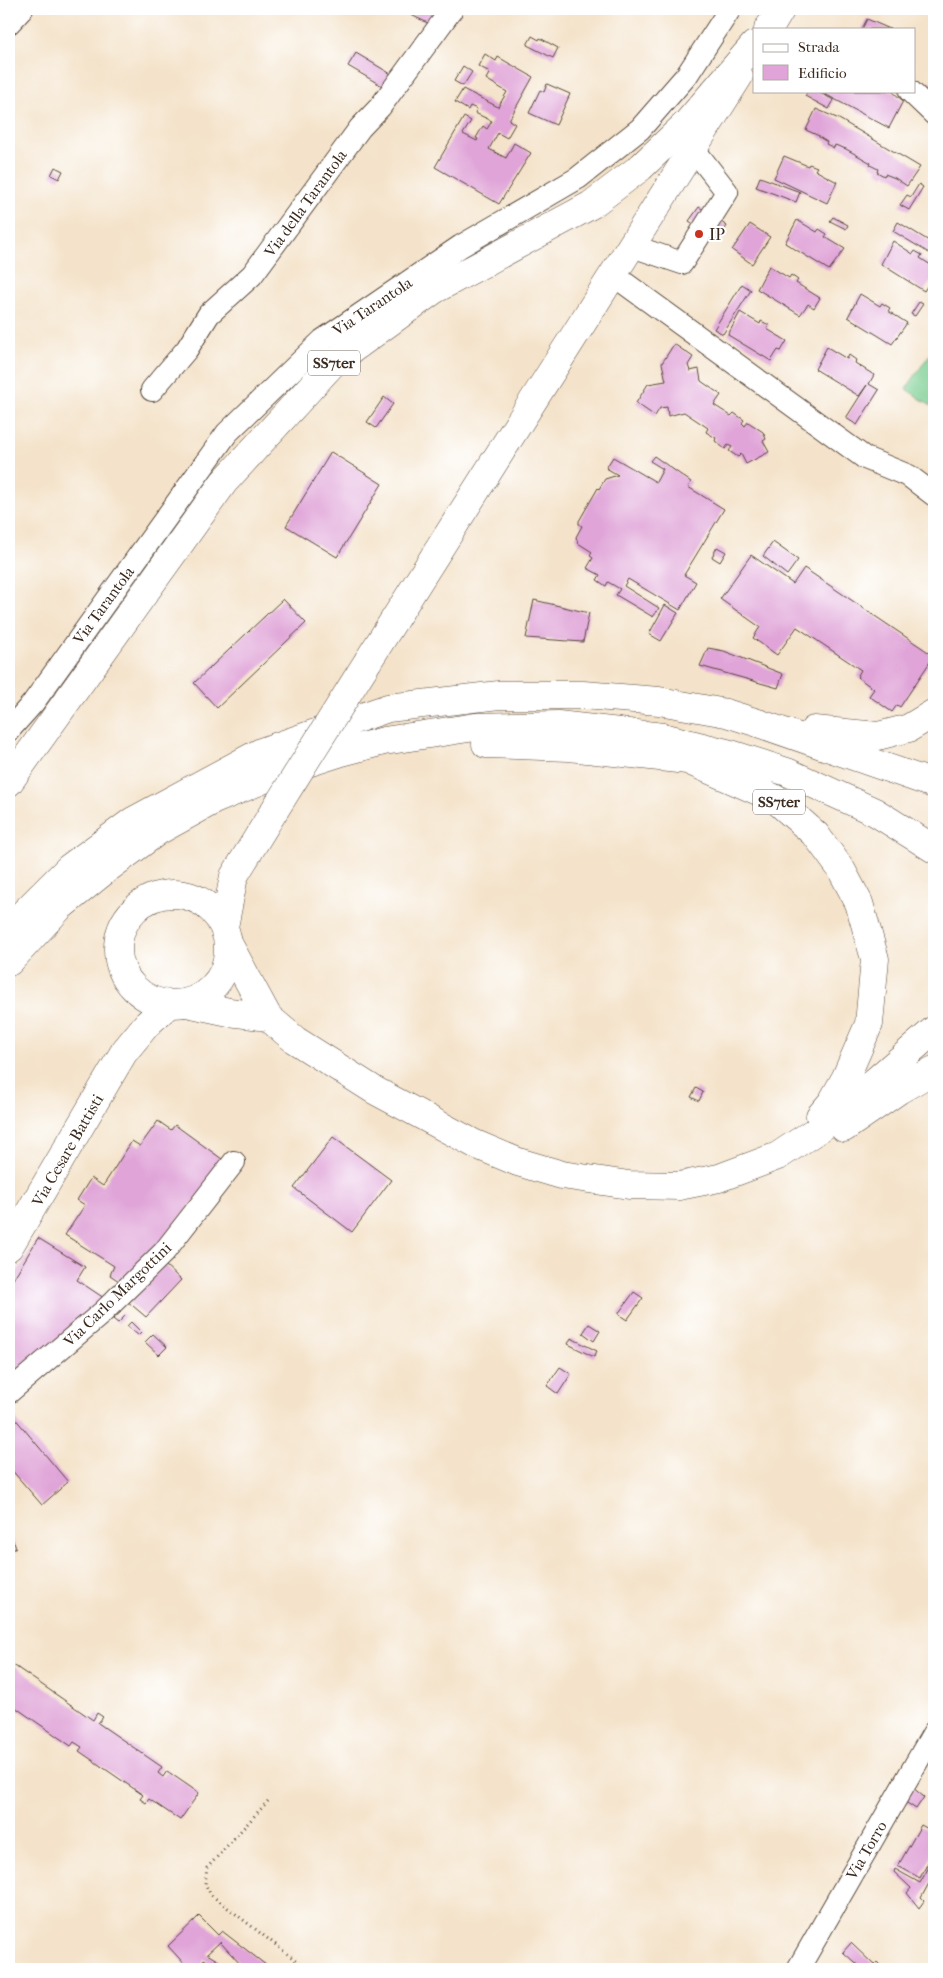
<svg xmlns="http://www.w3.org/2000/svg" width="943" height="1978" viewBox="0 0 943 1978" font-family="'IM FELL French Canon',serif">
  <rect width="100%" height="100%" fill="#fff"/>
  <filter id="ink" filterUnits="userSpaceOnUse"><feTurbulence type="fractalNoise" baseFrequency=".02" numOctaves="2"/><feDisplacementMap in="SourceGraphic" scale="10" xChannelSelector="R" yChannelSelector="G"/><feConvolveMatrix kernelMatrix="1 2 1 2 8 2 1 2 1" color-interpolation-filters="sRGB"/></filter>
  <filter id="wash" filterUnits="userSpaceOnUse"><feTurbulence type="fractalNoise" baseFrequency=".0096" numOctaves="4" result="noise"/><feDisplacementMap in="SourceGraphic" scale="20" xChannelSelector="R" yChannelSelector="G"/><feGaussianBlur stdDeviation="1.12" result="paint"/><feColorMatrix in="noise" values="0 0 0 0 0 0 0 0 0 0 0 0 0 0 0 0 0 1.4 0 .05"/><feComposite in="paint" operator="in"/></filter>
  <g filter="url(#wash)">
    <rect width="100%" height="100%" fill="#f4e3ca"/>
    <path fill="#79cd90" stroke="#5a7c57" d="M934,348v60l-28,-19z"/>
    <g id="blocks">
      <path fill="#e0a4d8" d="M408,9h22l10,5 -6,12 -27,-13z
        M867,19l23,10h-28z
        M532,36l7,4 1,-2 18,10 -5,10 -26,-13z
        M356,53l40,24 -7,13 -41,-24z
        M485,54l11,7 2,-4 35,20 -24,43 6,4 -8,14 -9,-5 -9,16 17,9 8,-15 17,10 -32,51 -64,-37 29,-50 7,4 -8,13 14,7 1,-2 -2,-1 7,-12 4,3 5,-8 -17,-8 2,-4 -7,-3 -2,4 -13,-8 8,-13 35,18 9,-15 -21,-13 4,-7 -12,-6z
        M463,66l9,6 -9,14 -9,-5z
        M929,82l5,3v9l-6,-3z
        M547,84l23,10 -14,31 -27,-12 11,-23 4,2z
        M808,91h8l18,9 -5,9 -24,-13z
        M819,91h73l11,10 -14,27z
        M816,109l23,10 81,48 -13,19 -12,-8 -10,-4 -1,2 -7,-4 1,-3 -8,-4 1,-2 -25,-14 -11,-4 -1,3 -8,-4 1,-2 -8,-5v-1l-13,-6z
        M784,156l24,10 1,-2 8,3 -2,3 9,5 13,7 -10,21 -53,-25z
        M55,167l8,4 -4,8 -8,-4z
        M760,177l40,15 -4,10 -40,-15z
        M919,184l4,3 -14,23 -9,-5 7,-10 4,2z
        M699,207l28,19 -9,14 -29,-19z
        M833,217l15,8 -2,4 -16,-8z
        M797,220l20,12 2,-3 8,5 -2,3 20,12 -16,21 -44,-27z
        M898,222l36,22 -5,9 -36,-22z
        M750,224l20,13 -18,27 -20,-14z
        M893,241l20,13 2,-3 7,4 -2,3 14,9v14l-2,-2 -8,12 -43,-27z
        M769,266l20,12 2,-3 7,5 -2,3 24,15 -6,10 -6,-4 -8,11 -43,-26z
        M742,284l9,6 -28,44 -9,-5z
        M860,294l20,12 2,-3 8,5 -2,3 19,12 -15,21 -44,-27z
        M919,302l4,2 -8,12 -4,-2z
        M740,312l20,12 1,-3 8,4 -2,4 20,12 -6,10 -3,-1 -7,11 -43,-26z
        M674,344l19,13 -5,8 2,6 9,-2 2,12 20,14 -7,10 17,11 3,-3 10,7 -2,3 3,3 3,-4 15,10 3,7 -3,2 6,11 -23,12 -5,-10 -3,3 -9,-6 3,-4 -4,-2 -3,4 -10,-8 1,-3 -10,-6 2,-4 -24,-16 -16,4 -1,-9 -7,1 -5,8 -19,-13 12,-19 18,-3 -4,-18z
        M827,347l20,12 2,-4 7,5 -1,3 19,12 -5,9 10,6 -22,35 -11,-7 21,-33 -8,11 -44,-27z
        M384,397l9,7 -17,24 -9,-6z
        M331,452l51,32 -45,73 -51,-31z
        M654,456l37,26 -3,5 36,22 -40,66 12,7 -16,28 -52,-31 -4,7 35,22 -6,9 -37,-22 4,-6 -12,-7 -2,4 -9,-6 3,-5 -13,-7 6,-10 -3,-2 2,-4 -14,-9 -2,-6 6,-11 -3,-2v-3l19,-33 1,1 6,-10 13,-4 -12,-7 7,-11 43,25 7,-13 -13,-8z
        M773,542l25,18 -11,15 -24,-19z
        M717,547l9,5 -6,10 -8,-5z
        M751,555l42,29 11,-16 130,88 -34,51 -3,-2 -5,7 -23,-16 5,-7 -17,-12 4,-7 -64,-43 -20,28 -24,-17 7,-11 -40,-28z
        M283,599l23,24 -89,85 -23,-25z
        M534,600l55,13 -6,29 -57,-4z
        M665,605l13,8 -17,28 -12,-7z
        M708,648l16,3 59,23 -5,14 -78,-22z
        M696,1088l7,4 -4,9 -8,-4z
        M158,1121l13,9 4,-5 51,37 -56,69 -48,52 -12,-8 4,-9 -49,-31 20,-30 -8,-5 14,-22 12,8 29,-45 8,5z
        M333,1137l58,43 -39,52 -58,-44z
        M38,1238l47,29 -8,13 27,18 -95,85v-97z
        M162,1262l19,18 -35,37 -20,-17z
        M634,1292l9,6 -16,22 -9,-6z
        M121,1312l4,4 -7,7 -5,-4z
        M131,1322l10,10 -3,3 -11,-9z
        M589,1324l11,7 -6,10 -11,-8z
        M153,1334l14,13 -8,8 -14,-13z
        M571,1338l26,13 -3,6 -26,-13z
        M560,1367l11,7 -13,20 -11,-8z
        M9,1411l59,71 -26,23 -33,-38z
        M9,1534l7,13 -7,5z
        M9,1662l84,58 4,-7 6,4 -5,6 64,44 -4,6 5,4 4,-6 32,22 -19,27 -31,-21 -3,4 -6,-4 3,-4 -64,-44 3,-4 -8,-5 -3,4 -62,-43 1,-6 -1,-1z
        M912,1787l12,10 -8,12 -12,-8z
        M921,1825l13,7v19l-14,27 -22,-12z
        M934,1858v16l-13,24 3,3 -5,7 -12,-15 4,-5 -17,-16 1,-3 25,14z
        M199,1916l19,19 4,-4 49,38h-33l3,-4 -21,-23 -13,12 25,15h-12l-16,-10 -3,10h-14v-2l-19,-21z
        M851,1943l23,22 3,-3 7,7h-22l-19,-17z"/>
    </g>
  </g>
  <g filter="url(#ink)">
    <use href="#blocks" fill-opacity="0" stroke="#574638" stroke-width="1"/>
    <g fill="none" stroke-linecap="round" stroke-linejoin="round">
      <g stroke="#574638" stroke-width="24">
        <path id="minor" d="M9,23l13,-14
          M910,91l24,23
          M632,246l50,17 45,-71 -34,-44
          M612,274l253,184 44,18 25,19
          M152,390l35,-41 22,-35 43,-39 108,-147 20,-21 72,-98
          M9,730l24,-27 194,-270 96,-93 138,-94 117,-68 62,-49 47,-54 43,-66
          M9,1392l93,-79 62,-61 70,-90
          M798,1969l136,-237"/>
      </g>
      <g stroke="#574638" stroke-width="29">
        <path id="major" d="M769,29l12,-20
          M368,661l371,-585
          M118 949a55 55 0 1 1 110 0a55 55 0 1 1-110 0Z
          M224,927l10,-51 35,-57
          M9,1247l115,-195 23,-28 22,-20"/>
      </g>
      <g stroke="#574638" stroke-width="29">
        <path id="highway" d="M768,29l3,-4
          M814,730l64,6 31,-8 25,-15
          M486,744l83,3 118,13 87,38 42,37 25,34 18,34 16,56 -6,65 -24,55 -13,23 -12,14
          M9,782l215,-300 109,-119 101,-73 157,-85 50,-38 46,-44 67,-78
          M9,928l60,-60 64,-47 128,-69 127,-44 111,-13h84l76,6 67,12 32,10 176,61
          M229,945l39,72 27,23 79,50 101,54 43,18 44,13 67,10 50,1 40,-8 59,-22 48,-32 108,-94
          M9,962l51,-55 48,-39 50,-37 56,-31 72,-30 56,-18 42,-11 91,-14 83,-2 105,12 68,17 56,18 88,40 59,37
          M187,1003l42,9 39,5
          M844,1128l55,-38 35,-20"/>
      </g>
      <path stroke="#574638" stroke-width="3" stroke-dasharray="1 4" stroke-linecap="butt" d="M268,1801l-61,67 -2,16 6,11 96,74"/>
      <use href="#minor" stroke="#fff" stroke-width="22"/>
      <use href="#major" stroke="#fff" stroke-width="28"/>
      <use href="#highway" stroke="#fff" stroke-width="28"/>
      <g stroke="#574638" stroke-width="29" stroke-linecap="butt">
        <path id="major-bridge" d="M269,819l99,-158"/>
      </g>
      <use href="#major-bridge" stroke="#fff" stroke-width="28"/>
    </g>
  </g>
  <circle fill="#c8321e" stroke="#fff" stroke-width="2" cx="699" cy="234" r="5"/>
  <g text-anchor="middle" stroke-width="4" stroke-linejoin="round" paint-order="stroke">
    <g fill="#fff" stroke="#766a62" stroke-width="1">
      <rect x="308" y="350.5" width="52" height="25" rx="4"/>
      <rect x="753" y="789.5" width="52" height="25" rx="4"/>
    </g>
    <g font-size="15" font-weight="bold" fill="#3b2a1e">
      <text x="334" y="368">SS7ter</text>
      <text x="779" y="807">SS7ter</text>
    </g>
    <g font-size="16" fill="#3b2a1e" stroke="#fff">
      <text transform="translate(305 203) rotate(-54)" y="6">Via della Tarantola</text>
      <text transform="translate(372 306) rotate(-34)" y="6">Via Tarantola</text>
      <text transform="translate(103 605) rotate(-54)" y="6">Via Tarantola</text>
      <text transform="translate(67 1150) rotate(-60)" y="6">Via Cesare Battisti</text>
      <text transform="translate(117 1294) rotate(-44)" y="6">Via Carlo Margottini</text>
      <text transform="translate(866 1850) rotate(-60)" y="6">Via Torro</text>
    </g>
    <g font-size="16" fill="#3b2a1e" stroke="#fff" text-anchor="start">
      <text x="709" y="240">IP</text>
    </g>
  </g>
  <rect width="943" height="1978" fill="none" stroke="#fff" stroke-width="30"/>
  <rect x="753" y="28" width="162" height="65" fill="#ffffff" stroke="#b1aaa5"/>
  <rect x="763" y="44" width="25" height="8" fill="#ffffff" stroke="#b1aaa5"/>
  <text x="798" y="52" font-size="15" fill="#3b2a1e">Strada</text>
  <rect x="763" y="65" width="25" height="15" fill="#e0a4d8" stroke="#b1aaa5"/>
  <text x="798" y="78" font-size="15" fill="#3b2a1e">Edificio</text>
</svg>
